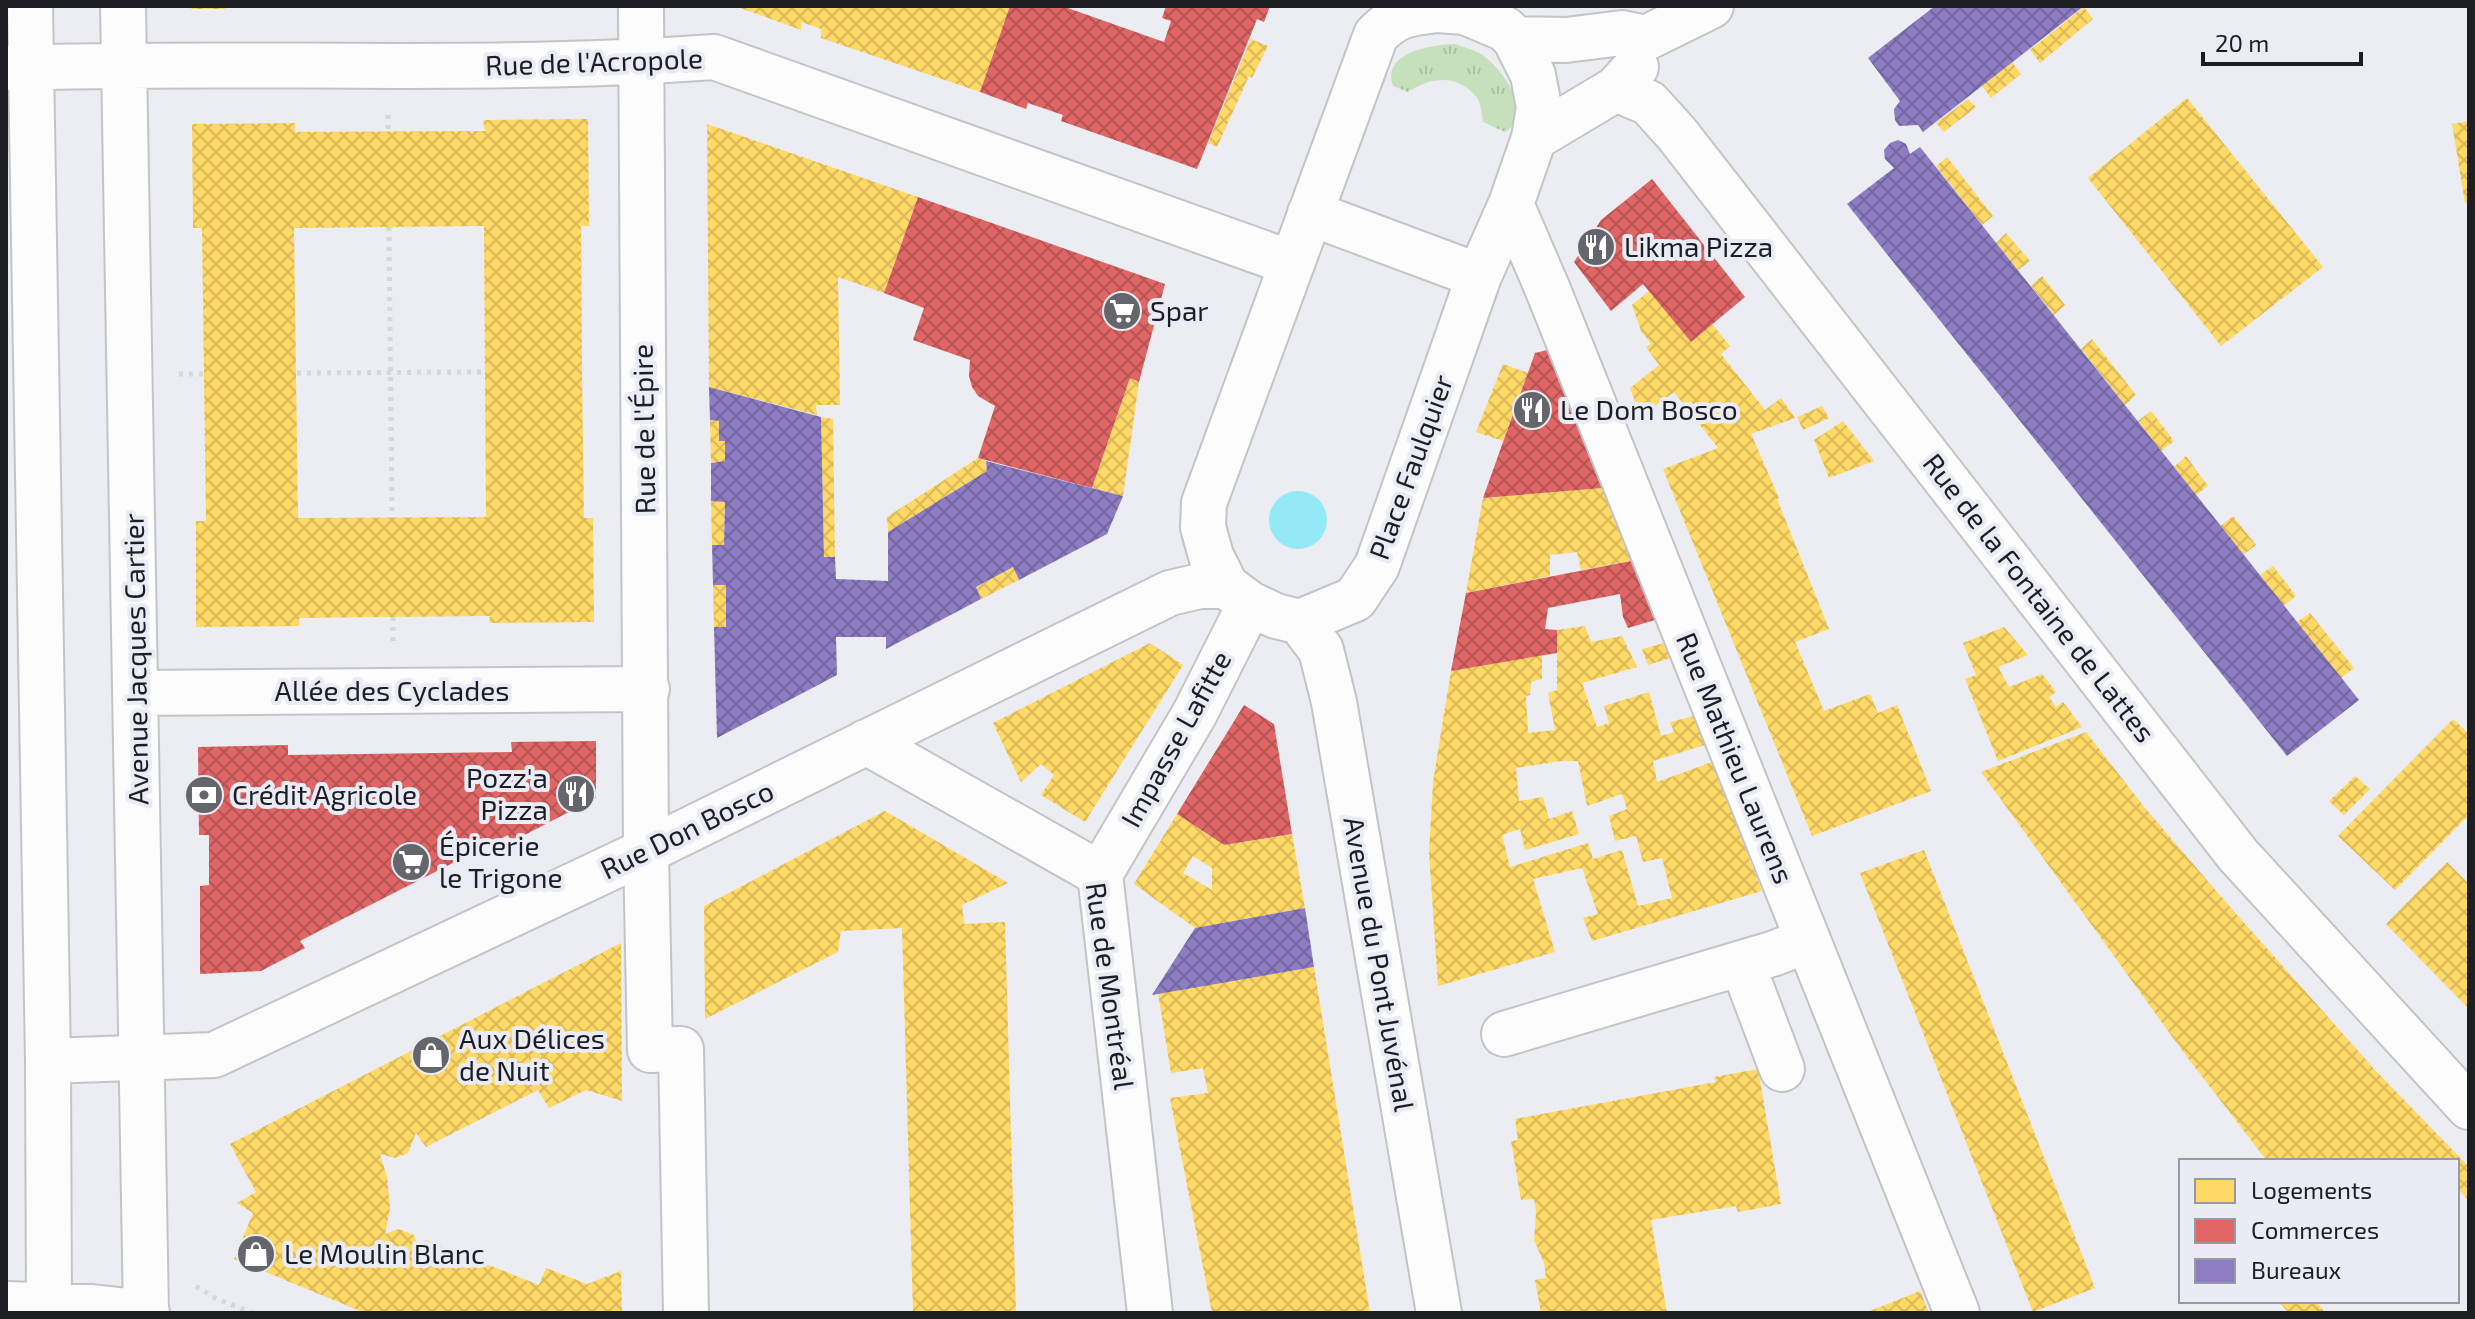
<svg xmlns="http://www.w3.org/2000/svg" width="2475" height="1319" viewBox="0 0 2475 1319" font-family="'Exo 2',sans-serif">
  <defs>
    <pattern id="grass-tufts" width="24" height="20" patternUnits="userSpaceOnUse" patternTransform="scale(2)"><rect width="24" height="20" fill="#c6e0bb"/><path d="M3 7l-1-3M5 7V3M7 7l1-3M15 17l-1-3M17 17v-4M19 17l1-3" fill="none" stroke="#aac0a0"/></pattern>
    <pattern id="homes-cross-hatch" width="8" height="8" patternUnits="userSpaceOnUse" patternTransform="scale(2)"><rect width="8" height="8" fill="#ffd966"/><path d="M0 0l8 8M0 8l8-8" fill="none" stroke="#daba58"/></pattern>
    <pattern id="shops-cross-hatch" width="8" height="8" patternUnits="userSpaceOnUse" patternTransform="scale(2)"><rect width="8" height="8" fill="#e06666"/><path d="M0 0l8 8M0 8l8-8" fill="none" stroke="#b55354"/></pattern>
    <pattern id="offices-cross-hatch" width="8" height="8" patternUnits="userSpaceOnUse" patternTransform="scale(2)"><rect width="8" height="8" fill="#8e7cc3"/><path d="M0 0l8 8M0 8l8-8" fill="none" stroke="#73659e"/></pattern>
  </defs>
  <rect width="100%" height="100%" fill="#ecedf2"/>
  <path fill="url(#grass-tufts)" d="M1455,44c8,3 17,5 24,9 22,12 56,60 26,79l-22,-10c-1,-7 -2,-18 -6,-24 -19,-25 -47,-21 -69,-6l-15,-6c-12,-34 39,-41 62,-42z"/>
  <path fill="#94e9f6" d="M1269 520a29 29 0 1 1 58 0a29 29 0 1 1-58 0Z"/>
  <path fill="url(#homes-cross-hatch)" fill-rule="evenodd" d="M191,6h34v3h-34z
    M735,6h275l-30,86 -159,-54v-9l-20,-7v8z
    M2084,7l9,12 -53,44 -10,-13z
    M1251,39l17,7 -16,32 -3,-2 -32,71 -9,-4z
    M2012,62l9,12 -30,24 -9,-12z
    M2187,98l136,169 -102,79 -133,-168z
    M1968,99l8,8 -32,25 -8,-9z
    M588,119l1,107h-8l1,145 2,147h9l1,104 -105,1 1,-7 -107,1 -84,1v8l-103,1v-106h10l-4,-293h-9l-1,-104 103,-1v9l190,-1 -2,-11zM484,226l2,291 -188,1 -4,-290z
    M2469,121v81l-4,1 -13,-79z
    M707,124l211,73 -34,96 -46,-16 2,128h-24l1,10 -108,-28z
    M1947,157l46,59 -11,9 -46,-59z
    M2006,233l24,28 -12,9 -22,-27z
    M2042,276l23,29 -11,10 -23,-29z
    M1649,291l42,51 21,-18 18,22 -9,8 44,56 16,-12 14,20 -44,16 28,64 -2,1 52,130 -34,13 29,69 46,-17 8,19 19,-8 34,86 -119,45 -149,-367 55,-21 -44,-56 -33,25 -11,-29 29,-23 -13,-18 5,-3 -10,-13 -9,-26z
    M2092,339l44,56 -11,10 -44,-56z
    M1503,364l25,9 -25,68 -27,-9z
    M1130,378l9,4 -16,114 -31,-8z
    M1822,406l7,12 -26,12 -6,-13z
    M2151,411l23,30 -13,10 -23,-30z
    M821,417l12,2 2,138h-11z
    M710,420l9,1v20h6v20l-14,2z
    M1843,421l31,40 -45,17 -15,-38z
    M2186,456l22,30 -12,9 -22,-28z
    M978,458l8,3 1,10 -99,61 -1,-15z
    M1603,488l28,73 -50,9 -4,-18 -27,3v21l-84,17 17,-95z
    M711,501l14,1 -1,43h-12z
    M2233,516l23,29 -13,10 -23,-29z
    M2273,566l23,30 -13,10 -23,-31z
    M1013,567l6,13 -38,19 -5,-12z
    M713,585h13v42h-12z
    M2310,613l44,55 -13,10 -44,-56z
    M1585,626l6,16 31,-6 15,31 -55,16 15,44 12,-4 -5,-17 45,-14 12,44 13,-4 -4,-10 24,-6 11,29 -52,16 4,21 55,-20 50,129 -170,50 -9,-23 15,-4 -16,-46 -49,11 22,73 -117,34 -9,-134 4,-70 18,-111 91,-16v24l-11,3 -1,13 -4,1 2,37 27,-3 -7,-37 9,-3v-60zM1561,761h17l9,45 35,-12 5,15 -18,7 6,25 21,-5 7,26 19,-4 10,40 -34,8 -16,-56 -29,9 -5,-16 -78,24 -8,-32 18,-6 5,21 54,-16 -7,-23 -23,8 -6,-22 -24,4 -3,-33z
    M2004,627l24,28 -30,12 11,20 33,-13 14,18 -7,5 7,10 7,-5 19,25 -84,34 -33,-82 11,-4 -13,-32z
    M1150,643l33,22 -98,157 -44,-27 13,-20 -13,-11 -20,18 -28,-59z
    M1664,643l6,15 -22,7 -6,-16z
    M2453,719l16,15v81l-74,75 -57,-54z
    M2086,732l59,76 86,100 145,163 93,96v34l-12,-13v-27h-190l-83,-108 -203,-281z
    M2355,776l15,13 -26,26 -15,-14z
    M885,811l123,72 -46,22 2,19 41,-2 11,391h-103l-11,-385 -61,3 -3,21 -133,67 -1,-113z
    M1177,814l47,31 68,-11 13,74 -110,20 -61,-44zM1193,856l19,12v22l-29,-17z
    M1924,850l171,438 -62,24 -173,-439z
    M2447,862l22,22v125l-83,-85z
    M621,943l1,158 -36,-11 -37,18 -11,-18 -112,57 -10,-14 -8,20 -13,5 -15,-4 7,23 3,32 -5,25 14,-5 15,6 6,16 6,-11 113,45 7,-17 41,16 34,-13 1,42h-257l-131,-54 19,-46 -16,-10 19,-11 -26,-48z
    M1314,967l56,346h-158l-42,-215 38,-5 -5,-25 -32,5 -13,-80z
    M1758,1069l23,135 -43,8 -2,-6 -85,14 16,93h-126l-6,-33 11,-2 -2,-15 -10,-23 2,-27 -2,-14 -13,1 -10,-59 7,-1 -3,-21 201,-37 -2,-5z
    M1920,1291l9,22h-64z
    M2278,1301h37l11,12h-37z"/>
  <path fill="url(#shops-cross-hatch)" d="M1010,6h52l102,36 7,-21 -9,-3 4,-12h104l-6,16 -7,-3 -60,150 -136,-48 2,-6 -35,-12 -2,6 -46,-17z
    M1652,179l93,118 -54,45 -48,-58 -32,27 -37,-49 27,-42z
    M918,197l247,87 -26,98 -9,-4 -38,110 -114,-30 17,-52 -17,-10 -6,-9 -3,-11 1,-16 -57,-20 11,-32 -40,-15z
    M1547,350l56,138 -120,10 52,-145z
    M1631,561l24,59 -27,8 -5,-11 -3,-23 -72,14 -3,21 12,1v23l-106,18 15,-78z
    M1244,705l30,19 18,110 -68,11 -47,-31z
    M596,741v57l-85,44 -3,-7 -185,94 -23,12 5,7 -44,23 -61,3v-88l9,-1v-50h-10l-1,-88 90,-2v10l224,-3 -1,-10z"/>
  <path fill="url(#offices-cross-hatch)" d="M1935,6h149l-161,126 -5,-7 -19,1 -4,-6 -1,-11 6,-8 -32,-43z
    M1898,140l8,4 4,10 10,-7 439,553 -72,56 -440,-552 47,-36 -9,-9 -1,-9 6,-7z
    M709,387l112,30 3,140h11l1,22 52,2v-49l99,-61 -1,-10 137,35 -16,38 -88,46 -6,-13 -37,20 5,12 -95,50v-12h-50l1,38 -120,63 -3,-111h12v-42h-13l-1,-40h12l1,-43 -14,-1v-38l14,-2v-20h-6v-20l-9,-1z
    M1305,908l9,59 -162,28 43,-67z"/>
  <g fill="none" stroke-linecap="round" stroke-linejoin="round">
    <g stroke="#c3c4c8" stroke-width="48">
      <path id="minor" d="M30,6l18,1055 1,252
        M123,6l23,1307
        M641,6l5,845 4,199 31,-1 5,264
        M1437,10l28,2 40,17 10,10 18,36 6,32 -5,31 -23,66 -32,72 -102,290 -22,33 -55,23 -24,-6 -26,-12 -24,-18 -15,-30 -8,-29 1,-24 172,-468c22,-22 32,-21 61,-25z
        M1515,39l51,1 56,-7 24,5 65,-32
        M6,68c236,-8 473,6 708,-11l577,206
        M1616,89l33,14 28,31 561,721 231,252
        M1534,138l82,-49 20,-22
        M1511,204l37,86 409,1023
        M1310,213l169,63
        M1300,622l21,28 13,52 105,611
        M137,693l510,-4
        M866,742l234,132
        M1100,874l50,439
        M1100,874l95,-161 55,-109
        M1742,963l40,106
        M1504,1034l271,-81 33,-13
        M48,1061l166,-6 432,-204 524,-258 30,-7h26
        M6,1304l86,3 55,6"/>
    </g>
    <path stroke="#d6d7d8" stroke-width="5" stroke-dasharray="4 6" stroke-linecap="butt" d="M388,115v17
      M389,227l3,291
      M297,373l188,-1
      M179,374h25
      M393,617v27
      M196,1286l19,12 38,15"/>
    <use href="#minor" stroke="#fcfcfd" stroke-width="44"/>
  </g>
  <defs>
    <g id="restaurant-disc" transform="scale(2)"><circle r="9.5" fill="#65666b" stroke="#e9ecf5"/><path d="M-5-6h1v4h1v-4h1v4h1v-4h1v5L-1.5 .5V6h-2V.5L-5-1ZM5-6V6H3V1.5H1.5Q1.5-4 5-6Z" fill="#fff"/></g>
    <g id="supermarket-disc" transform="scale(2)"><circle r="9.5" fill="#65666b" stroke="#e9ecf5"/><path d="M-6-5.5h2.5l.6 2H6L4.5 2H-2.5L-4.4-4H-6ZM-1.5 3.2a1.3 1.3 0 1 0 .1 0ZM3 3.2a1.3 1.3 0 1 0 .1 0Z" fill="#fff"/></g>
    <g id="bank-disc" transform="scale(2)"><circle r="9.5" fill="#65666b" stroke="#e9ecf5"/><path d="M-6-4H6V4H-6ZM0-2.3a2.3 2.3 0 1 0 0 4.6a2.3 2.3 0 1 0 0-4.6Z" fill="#fff"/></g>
    <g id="shop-disc" transform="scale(2)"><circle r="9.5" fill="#65666b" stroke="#e9ecf5"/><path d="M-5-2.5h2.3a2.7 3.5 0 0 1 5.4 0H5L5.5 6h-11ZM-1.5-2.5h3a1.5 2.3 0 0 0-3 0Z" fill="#fff"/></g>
  </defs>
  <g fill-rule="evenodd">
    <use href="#restaurant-disc" x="1596" y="247"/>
    <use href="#supermarket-disc" x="1122" y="311"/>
    <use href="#restaurant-disc" x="1532" y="410"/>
    <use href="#restaurant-disc" x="576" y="794"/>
    <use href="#bank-disc" x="204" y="795"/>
    <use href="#supermarket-disc" x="411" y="862"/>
    <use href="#shop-disc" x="431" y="1055"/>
    <use href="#shop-disc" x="256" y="1254"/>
  </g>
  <g text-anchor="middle" stroke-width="8" stroke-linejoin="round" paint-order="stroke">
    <g font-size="28" fill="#1d1e22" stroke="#e9ecf5">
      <text transform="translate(594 62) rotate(-2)" y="10">Rue de l'Acropole</text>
      <text transform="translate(644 429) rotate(-91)" y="10">Rue de l'Épire</text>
      <text transform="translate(1411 467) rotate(-70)" y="10">Place Faulquier</text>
      <text transform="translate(2039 598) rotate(52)" y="10">Rue de la Fontaine de Lattes</text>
      <text transform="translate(136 659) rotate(-91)" y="10">Avenue Jacques Cartier</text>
      <text x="392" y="701">Allée des Cyclades</text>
      <text transform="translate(1176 739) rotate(-61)" y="10">Impasse Lafitte</text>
      <text transform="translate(1735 758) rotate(68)" y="10">Rue Mathieu Laurens</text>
      <text transform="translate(687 830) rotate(-26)" y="10">Rue Don Bosco</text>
      <text transform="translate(1379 964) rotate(80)" y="10">Avenue du Pont Juvénal</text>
      <text transform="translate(1110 986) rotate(82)" y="10">Rue de Montréal</text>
    </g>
    <g font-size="28" fill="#1d1e22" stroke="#e9ecf5" text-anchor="start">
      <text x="1624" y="257">Likma Pizza</text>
      <text x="1150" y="321">Spar</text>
      <text x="1560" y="420">Le Dom Bosco</text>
      <text x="548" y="788" text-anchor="end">Pozz'a<tspan x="548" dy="32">Pizza</tspan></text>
      <text x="232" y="805">Crédit Agricole</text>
      <text x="439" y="856">Épicerie<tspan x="439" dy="32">le Trigone</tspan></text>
      <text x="459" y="1049">Aux Délices<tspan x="459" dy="32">de Nuit</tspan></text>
      <text x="284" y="1264">Le Moulin Blanc</text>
    </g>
  </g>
  <rect width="2475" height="1319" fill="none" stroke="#1d1e22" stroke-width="16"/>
  <rect x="2179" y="1159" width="280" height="144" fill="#e9ecf5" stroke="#979aa1" stroke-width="2"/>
  <rect x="2195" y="1179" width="40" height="24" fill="#ffd966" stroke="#979aa1" stroke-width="2"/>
  <text x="2251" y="1199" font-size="24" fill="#1d1e22">Logements</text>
  <rect x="2195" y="1219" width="40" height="24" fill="#e06666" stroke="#979aa1" stroke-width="2"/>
  <text x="2251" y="1239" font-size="24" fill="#1d1e22">Commerces</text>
  <rect x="2195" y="1259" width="40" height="24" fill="#8e7cc3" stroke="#979aa1" stroke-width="2"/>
  <text x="2251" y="1279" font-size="24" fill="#1d1e22">Bureaux</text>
  <path d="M2203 52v12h158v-12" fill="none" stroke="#1d1e22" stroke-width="4"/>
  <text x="2215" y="52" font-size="24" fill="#1d1e22" stroke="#e9ecf5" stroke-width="6" paint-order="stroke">20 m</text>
</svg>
